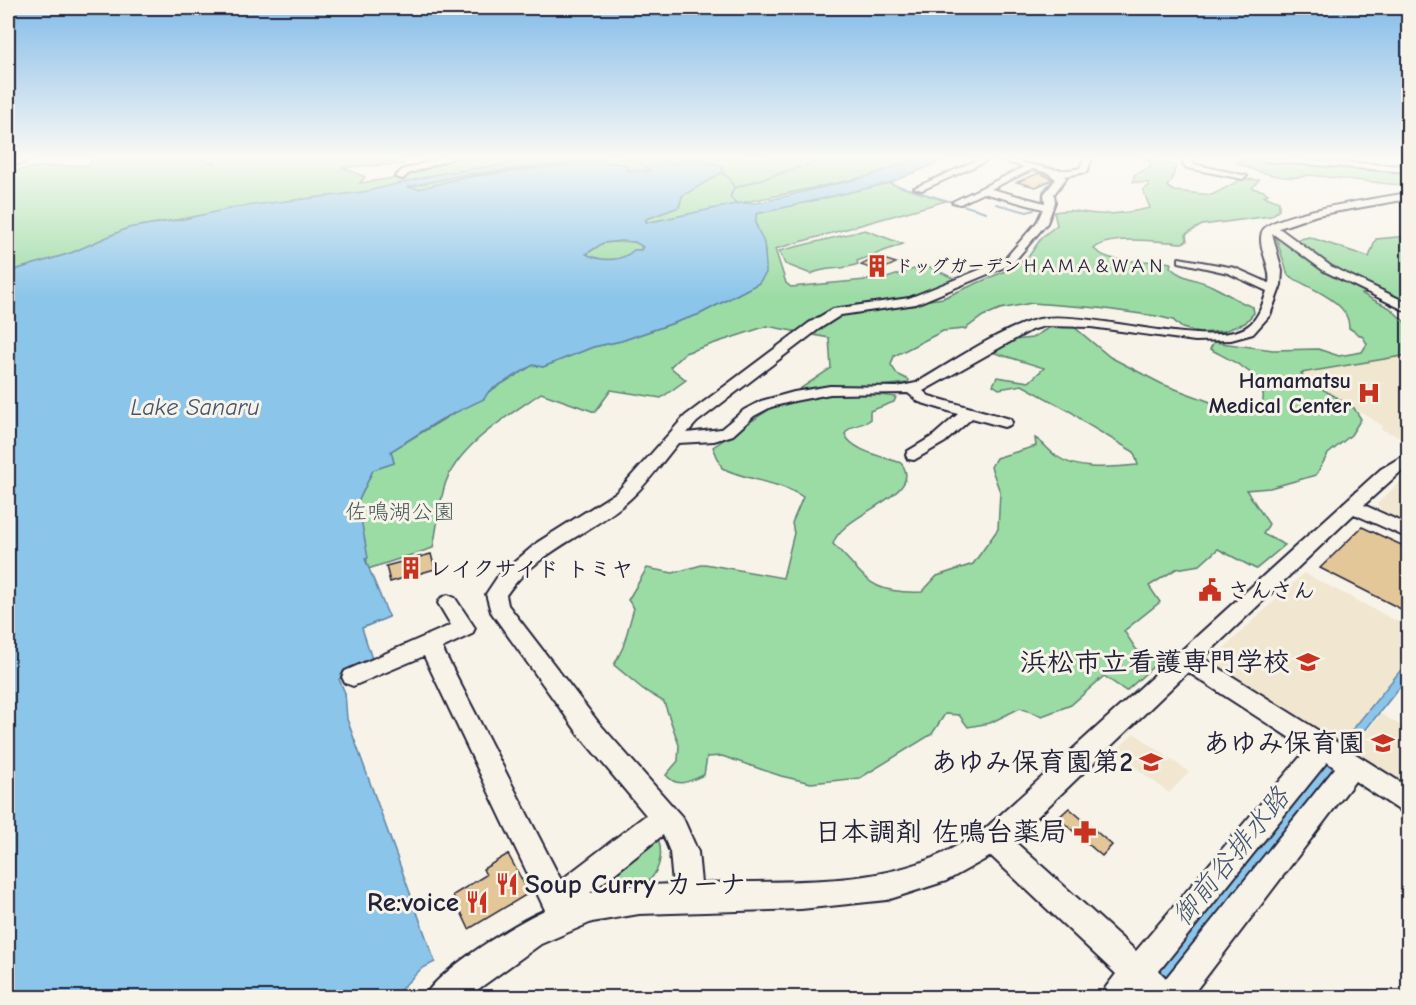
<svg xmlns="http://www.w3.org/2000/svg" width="1416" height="1005" viewBox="0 0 1416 1005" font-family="'Comic Neue','Klee One',sans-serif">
  <rect width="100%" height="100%" fill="#f7f3e8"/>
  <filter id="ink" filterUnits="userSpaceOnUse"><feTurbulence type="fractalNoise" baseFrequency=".0167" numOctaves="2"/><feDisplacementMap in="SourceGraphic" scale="12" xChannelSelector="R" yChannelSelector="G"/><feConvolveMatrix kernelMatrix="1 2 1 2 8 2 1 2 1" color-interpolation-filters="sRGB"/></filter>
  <g filter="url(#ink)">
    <path fill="#f1e6d0" d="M1408,355v85l-28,-11 3,-3 -82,-50 3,-4z
      M1408,474v50l-24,-11 -7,-9z
      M1304,573l104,54v34l-71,87 -130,-84z
      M1381,714l27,16v65l-61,-39z
      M1134,733l55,39 -20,21 -54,-41z"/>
    <path fill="#9bdba4" stroke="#5e7e70" stroke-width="1.5" d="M90,158h313v6l-61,3 23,10 -5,6 42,-6 5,-5 44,-14h99l-111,16 -75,18 -78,9 -158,27 -57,25 -63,19v-100l29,-5 50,-2 4,-2z
      M604,158h313l-47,18 -219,46h-5v-3l33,-12 3,-11 41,-24 -2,-6 -21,-6 -30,3 -25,-4 6,12 -25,-1 1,-4c-55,0 -112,1 -166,12 -17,4 -38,15 -55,9l57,-12z
      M1142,158l34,7 -4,15 -5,6 7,5 38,4 30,-16 17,1 -7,8 12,3 4,3 -4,2 15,6v8l-8,6 -69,9 -16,9 1,7 -5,2c-20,-1 -74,-9 -88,6 19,18 54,9 77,14l-1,4c11,12 29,12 44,20 13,6 24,15 39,20l1,6 -9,10 -21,8 -24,2 -18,-5 -9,-8 -17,-4 -58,-8 -66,-5 -32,6 -17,7 -18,13 -22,2 -49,25 -3,9 6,9 12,6 -1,3 -37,4 3,7 22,3 -2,5 -24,9v9c-8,6 -20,4 -25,14 6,17 40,23 56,29 26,33 -59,49 -68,81 35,33 33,50 89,48l15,-16 36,-12 25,-35 2,-37 -9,-25 5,-9 40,-12 -1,-8c9,5 13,12 21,18 24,16 55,11 82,9l-4,-13 -49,-29 -12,-10 -51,-28 -23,4 -6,-4 4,-8 32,5 15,-14 -52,-16 22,-12 18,-2 18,-11h24l36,30 52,27 62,23 27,5 9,-2c16,-33 -29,-49 -50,-61l4,-7 59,8 45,-1 21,7 23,-4 5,-8 -4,-7 -14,-9c1,-28 -42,-40 -61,-53l-12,-38 20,3 13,-3 60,20 7,-18 32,-3v69l-31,-13 -15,2 28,14 18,17v30l-107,18 3,5 50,30 7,11 -10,16 -23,19 -12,21 -46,13 -24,2 23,34 -6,10 22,11 -29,24 -38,-20 -18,16 -24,4 -27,17 11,16 -36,29 12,18 21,14 -31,28 -22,-15 -33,29 -29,11 -22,-8 -30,15 -22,4 -9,-12 -14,-1 -13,20 -72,44 -49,5 -30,-7 -59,-20 -15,1 -3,18c-15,6 -26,14 -38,0l12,-14 1,-16 -15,-43 -20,-12 -30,-25 9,-18 11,-39 -6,-8 19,-32 26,5 32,-9 78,14 11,-45 -2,-10 11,-26c-24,-16 -55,-16 -81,-29l-9,-21 118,-79 -2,-30 -62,-12 -82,27 -15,14 16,13 -25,18 -50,-8 -16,22 -54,-19c-33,23 -86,54 -97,95 -5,19 -7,40 -11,60l-65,21 -10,-67 15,-32 21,-7 -3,-12 142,-86 10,2 50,-20 28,-6 79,-27 59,-31c5,-13 8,-23 5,-37 -2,-11 -11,-21 -8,-32l133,-31 57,18 -171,48 11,34 5,4 96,-9 39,-13 29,14 -45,18 -53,11 5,2 81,-12 62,-27 24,-15 13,-19 15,-12 -3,-13c20,-4 25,1 43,2 19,1 35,-2 53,-6l-7,-18 6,-4v-3l-16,-1 1,-7 17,-8 -2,-5z
      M1245,159l163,14v13l-99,-11c-20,7 -55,-3 -73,-13z
      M865,230l38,14 -46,17 1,3c-16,7 -32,2 -47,10l-26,-10 -6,-13z
      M628,241l14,3 -1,6h-7c-12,12 -33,12 -48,4l17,-11z
      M655,831c9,18 7,36 -6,50l-43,-2z"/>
    <path fill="#8bc5ea" stroke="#6184a4" stroke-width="1.5" fill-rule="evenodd" d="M550,158h54l-141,17 -56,12 12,2 42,-11 138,-17 28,4v5l23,1 -10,-7 5,-5 25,4 30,-3 21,6 2,6 -41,24 -3,11 -33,12v3h5l89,-19h17l113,-27 47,-18h32l-60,25 -133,31v11l8,18 2,22v8l-7,10 -59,31 -79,27 -28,6 -50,20 -10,-2 -44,26 -5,8 -44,21 -49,31 3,12 -21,7 -15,32 10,56 -3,1 24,58 -27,11 11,34 -34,17 6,14 2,26 88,243 -14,7 -28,28 -385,1v-726l63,-19 57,-25 56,-9 53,-12 127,-15 75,-18zM621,241l14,1 8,5 -2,3h-7c-12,12 -33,12 -48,4l17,-11z
      M1408,661v16l-62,77 -9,-5z
      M1328,759l10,6 -173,217 -10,-10z"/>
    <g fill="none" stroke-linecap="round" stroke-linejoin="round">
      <path stroke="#6184a4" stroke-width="2" d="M195,158l22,6
        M805,166l22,-8
        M1038,170l16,8 -11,13 -1,13
        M721,173l8,5 5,10
        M898,186l88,26
        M737,204l-7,-7 4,-9 67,-21
        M996,204l31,8 7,-2"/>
    </g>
    <path fill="#e4c798" stroke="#22223b" stroke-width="1.5" d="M1039,173l14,6 -17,8 -19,-5z
      M877,257l19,6 -17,8 -18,-6z
      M1362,527l46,21v56l-5,6 -83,-42z
      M431,554l4,15 -45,13 -4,-16z
      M1069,808l43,37 -10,11 -44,-38z
      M508,854l21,39 -60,36 -16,-34 33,-20 -3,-6z"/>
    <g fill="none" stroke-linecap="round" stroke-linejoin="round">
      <g stroke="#22223b" stroke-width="4">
        <path id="minor" d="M25,158h13l-30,9v-5z
          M441,158h12l-45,16 -5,5 -8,-2 7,-7z
          M982,158h11l-71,32 -8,-2z
          M994,158c29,0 57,18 86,10l4,-10h8l-5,14 -23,4 2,2 -12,16 1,8 -8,21 -35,41 -96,40 -75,11 -22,14 -122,93 -10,11 34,-4 23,-19 17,-9 33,-9 36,-6 67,1 19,-4c34,-19 92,-60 129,-65 49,-6 168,33 203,8 11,-8 15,-23 19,-35l-39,-18 -49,-11v-4l56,10 34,15c3,-17 -12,-35 -7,-51 5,-19 124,-35 146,-39v6l-91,16 -38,13 53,39 76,36v9l-84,-41 -52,-38 10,38 -1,14 -11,30 -17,19 -22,6 -36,1 -104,-14 -46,-1 -14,4 -108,61 6,5 81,23 2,3 -2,3 -6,2 -32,-9 -27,24 -31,18 -6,-1 -2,-4 2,-4 25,-15 25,-22 -39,-12 -11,-9 -78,1 -36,7 -23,6 -17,9 -21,19 -19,6 -36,2c-16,19 -30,40 -48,56 -37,34 -94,52 -124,96l2,10 90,117 85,96 15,34 3,31c73,-3 154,4 224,-22 22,-8 42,-21 61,-33l395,-359 27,-16v12l-44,40 44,20v13l-54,-24 -151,144 205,129v26l-9,-3 -44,-29 -165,217h-89l5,-11 10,-13 -125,-118 -45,25 -59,19 -86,9 -162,5 -47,8 -51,22 -75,54h-42c11,-26 93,-76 121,-88l-121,-254 -71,30 -8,-3 -3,-6 3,-6 106,-46 -13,-22 3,-5 7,-3 7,3 20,30 -3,6 -30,14 119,232 85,-65 -66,-79 -89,-124 -5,-18 12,-18 40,-34 79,-50 68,-76 124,-93 24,-14 76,-11 95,-38 33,-38 6,-13 -60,-16 -23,11 -8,-2 72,-35zM1033,169l15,4 8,6 -12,15 1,9 -54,-14zM1188,672l119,77 -171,202 -123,-111zM1327,762l8,6 -169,210 -7,-7zM663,835l7,17 3,32 -46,2 -37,7z
          M1186,158h8l-1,6 54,12 -4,3 -56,-11 -4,-4z
          M1261,158l147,8v6l-143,-11z"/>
      </g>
      <use href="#minor" fill="#f7f3e8" fill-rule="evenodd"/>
    </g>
  </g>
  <linearGradient id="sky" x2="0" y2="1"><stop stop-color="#83bbe9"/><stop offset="0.53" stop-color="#fbfaf5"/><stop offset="1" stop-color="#fbfaf5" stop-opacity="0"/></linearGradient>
  <rect width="1416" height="298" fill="url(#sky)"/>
  <defs>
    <g id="building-bare" transform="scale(1.8)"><path d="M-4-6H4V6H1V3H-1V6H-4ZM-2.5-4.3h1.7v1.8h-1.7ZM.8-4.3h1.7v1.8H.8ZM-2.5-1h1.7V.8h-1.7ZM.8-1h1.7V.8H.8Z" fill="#c8321e" stroke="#f7f3e8" stroke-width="2.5" paint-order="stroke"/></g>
    <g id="hospital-bare" transform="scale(1.8)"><path d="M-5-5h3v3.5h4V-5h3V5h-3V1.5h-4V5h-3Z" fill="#c8321e" stroke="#f7f3e8" stroke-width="2.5" paint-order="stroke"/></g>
    <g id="civic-bare" transform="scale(1.8)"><path d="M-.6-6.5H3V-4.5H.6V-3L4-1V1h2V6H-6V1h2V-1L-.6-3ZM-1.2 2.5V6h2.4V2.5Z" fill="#c8321e" stroke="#f7f3e8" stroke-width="2.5" paint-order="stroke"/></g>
    <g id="university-bare" transform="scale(1.8)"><path d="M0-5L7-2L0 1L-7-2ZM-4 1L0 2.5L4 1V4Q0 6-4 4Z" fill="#c8321e" stroke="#f7f3e8" stroke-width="2.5" paint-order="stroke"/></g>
    <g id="school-bare" transform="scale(1.8)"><path d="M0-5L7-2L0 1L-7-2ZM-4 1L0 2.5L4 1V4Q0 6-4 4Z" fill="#c8321e" stroke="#f7f3e8" stroke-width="2.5" paint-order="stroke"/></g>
    <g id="pharmacy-bare" transform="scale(1.8)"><path d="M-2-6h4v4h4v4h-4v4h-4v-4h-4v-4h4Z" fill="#c8321e" stroke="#f7f3e8" stroke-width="2.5" paint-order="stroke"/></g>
    <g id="restaurant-bare" transform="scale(1.8)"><path d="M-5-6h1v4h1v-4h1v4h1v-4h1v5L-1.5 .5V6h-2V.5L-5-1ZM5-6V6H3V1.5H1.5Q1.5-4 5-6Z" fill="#c8321e" stroke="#f7f3e8" stroke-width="2.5" paint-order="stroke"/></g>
  </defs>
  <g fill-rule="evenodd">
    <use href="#building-bare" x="877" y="266"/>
    <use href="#hospital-bare" x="1369" y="393"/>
    <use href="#building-bare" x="411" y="568"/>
    <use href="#civic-bare" x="1210" y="590"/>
    <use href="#university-bare" x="1308" y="662"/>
    <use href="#school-bare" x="1383" y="743"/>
    <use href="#school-bare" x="1151" y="762"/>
    <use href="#pharmacy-bare" x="1085" y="832"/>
    <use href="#restaurant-bare" x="507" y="884"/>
    <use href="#restaurant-bare" x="477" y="902"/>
  </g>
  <g text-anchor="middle" stroke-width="6" stroke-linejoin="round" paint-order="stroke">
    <g font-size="18" font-weight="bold" fill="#22223b" stroke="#f7f3e8" text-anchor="start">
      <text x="895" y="272">ドッグガーデンＨＡＭＡ＆ＷＡＮ</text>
    </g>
    <g font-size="22" font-weight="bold" fill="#22223b" stroke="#f7f3e8" text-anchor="start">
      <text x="1351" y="388" text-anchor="end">Hamamatsu<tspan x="1351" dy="25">Medical Center</tspan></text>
      <text x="429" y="576">レイクサイド トミヤ</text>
      <text x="1228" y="598">さんさん</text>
    </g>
    <g font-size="22" fill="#465a5a" stroke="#f7f3e8">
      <text x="400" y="519">佐鳴湖公園</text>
    </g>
    <g font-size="24" font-style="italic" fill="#425370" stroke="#f7f3e8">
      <text x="195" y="415">Lake Sanaru</text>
    </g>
    <g font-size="27" font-weight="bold" fill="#22223b" stroke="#f7f3e8" text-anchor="end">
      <text x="1290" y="671">浜松市立看護専門学校</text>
      <text x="1365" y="752">あゆみ保育園</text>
      <text x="1133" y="771">あゆみ保育園第2</text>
      <text x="1067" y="841">日本調剤 佐鳴台薬局</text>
      <text x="525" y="893" text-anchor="start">Soup Curry カーナ</text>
      <text x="459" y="911">Re:voice</text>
    </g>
    <g font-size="28" font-style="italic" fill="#425370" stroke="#f7f3e8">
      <text transform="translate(1230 856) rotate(-51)" y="10">御前谷排水路</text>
    </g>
  </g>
  <rect width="1416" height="1005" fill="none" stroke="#f7f3e8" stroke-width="30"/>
  <rect x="15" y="15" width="1386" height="975" fill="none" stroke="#22223b" stroke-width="2" filter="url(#ink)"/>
</svg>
